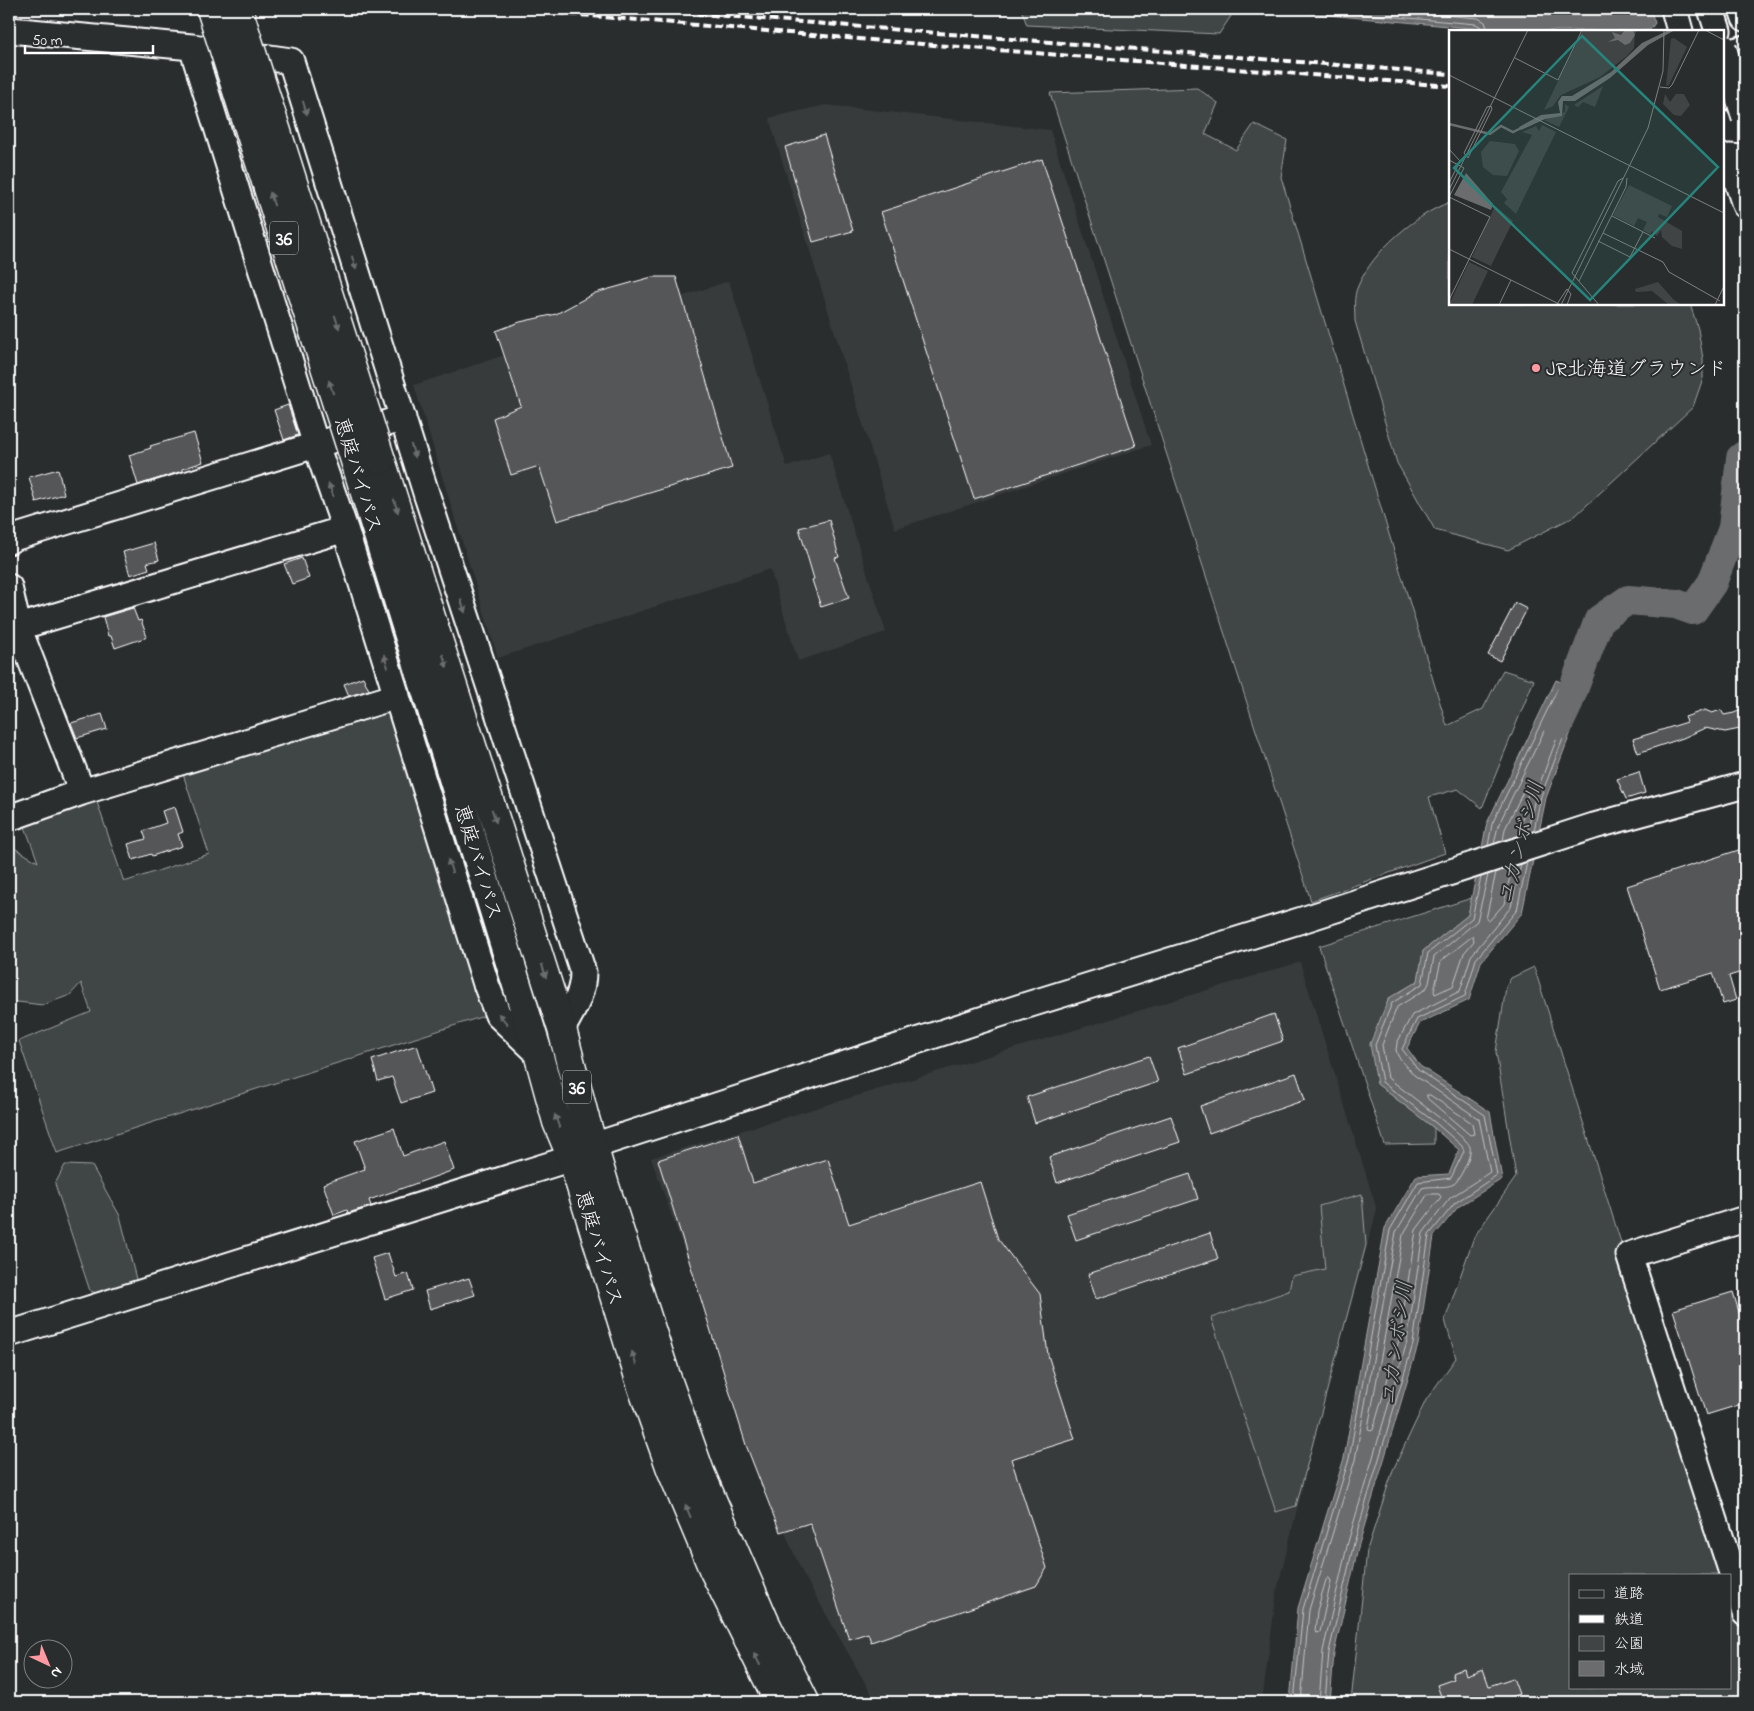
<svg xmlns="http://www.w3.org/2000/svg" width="1754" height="1711" viewBox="0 0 1754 1711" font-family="'Indie Flower','Klee One',sans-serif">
  <rect width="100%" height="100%" fill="#2a2d2e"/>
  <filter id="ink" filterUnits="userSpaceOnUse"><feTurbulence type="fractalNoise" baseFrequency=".02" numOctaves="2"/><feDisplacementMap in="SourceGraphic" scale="10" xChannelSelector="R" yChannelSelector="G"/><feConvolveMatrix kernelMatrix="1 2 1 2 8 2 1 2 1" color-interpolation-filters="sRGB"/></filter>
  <g filter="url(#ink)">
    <path fill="#373a3b" d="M825,105l225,25 101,315 -256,84 -126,-411z
      M729,281l58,186 42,-14 57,179 -88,29 -28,-92 -272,89 -84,-273z
      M1300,962l77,248 -52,187 -48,193 -15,112h-386l-73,-128 -15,-34 -137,-382z"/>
    <path fill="#414445" stroke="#a0a2a2" d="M1021,9h213l1,1 -16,24 -192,-9z
      M1197,88l21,15 -13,31 31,16 18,-26 33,16 -6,37 166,549 36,-17 20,-39 31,10 -52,128 -24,-19 -29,8 16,56 -134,48 -261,-808z
      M1450,202v102h240l8,25 5,30v19l-10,29 -118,109 -67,34 -73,-20 -38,-67 -42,-142c0,-11 -2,-25 3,-35 15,-35 57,-71 92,-84z
      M392,708l92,308 -427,137 -38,-112 72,-29 -10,-29 -11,12 -27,10 -34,-4v-152h7l22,13 -14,-38 72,-25 28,83 85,-28 -26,-80z
      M1472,898l-4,17 -45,36 -5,30 -30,18 -11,85 57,44v16l-49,1 -66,-199z
      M1534,967l192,608h-156v112h160v-98l15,47v66h-394l16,-152 26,-80 33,-70 30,-42 -11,-38 29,-83 42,-60 -20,-125 10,-65 5,-9z
      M65,1165l27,1 28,50 16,63 -18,18 -14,-2 -14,-4 -35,-107z
      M1362,1194l4,51 -70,261 -20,6 -65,-194 78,-27 3,-15 33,-7 -6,-63z"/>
    <path fill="#6a6c6d" stroke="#a6a7a7" d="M1261,9h389l5,14 -6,8h-145z
      M1556,680l30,12 -40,106 -24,115 -41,49 -12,38 -49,23 -13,25 13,18 70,46 12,67 -44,28 -24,29 -16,109 -59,199 -25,109 -4,49h-40l8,-94 46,-150 41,-230 31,-52 33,-2 10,-24 -25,-22 -57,-44 -7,-40 19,-46 29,-17 5,-30 45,-36 19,-92z"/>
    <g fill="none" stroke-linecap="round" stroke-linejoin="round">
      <path stroke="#c3c4c5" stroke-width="1" d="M1306,9l170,15 4,2 1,5
        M1377,9l101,9 7,4 3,9
        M1503,841l2,-12 19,-39 2,-1 2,3 -9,44
        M1494,844l4,-18 63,-130 3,-1 6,3 1,2 -35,94 -9,39
        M1488,846l4,-22 66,-136 2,-1 17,7 2,3 -38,99 -7,35
        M1496,872l-10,47 3,2 15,-17 8,-37
        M1473,937l1,4 -10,12 -11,33 -18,8 -1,-3 7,-30 29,-23z
        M1427,1095h3l42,28 2,11 -4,1 -42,-36z
        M1428,1194h11l2,3 -25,33 -17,110 -26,90 -3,1 -2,-3 35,-193z
        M1329,1578l2,3 -11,51 -3,1 -2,-2 2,-20 9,-31z
        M1294,1702l9,-93 46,-150 41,-229 28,-48 33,-4 13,-27 -2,-5 -25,-22 -55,-42 -7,-37 17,-42 30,-19 6,-31 44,-35 9,-41
        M1301,1702l8,-92 46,-150 41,-228 26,-44c9,-3 23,1 32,-4 5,-3 16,-26 16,-32 1,-5 -1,-8 -4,-11l-25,-22 -53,-41 -6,-33 15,-38 29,-18 3,-6 5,-26 43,-36 11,-46
        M1319,1702l4,-51 25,-109 59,-200 16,-109 27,-35 40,-26 -11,-53 -65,-44 -16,-19 -2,-6 1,-7 15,-28 48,-24 11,-35 40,-49 10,-43
        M1325,1702l4,-50 25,-109 59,-199 16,-109 26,-32 42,-28 -12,-60 -67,-45 -16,-21 15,-30 48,-23 11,-37 41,-49 10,-48"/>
      <path stroke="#6a6c6d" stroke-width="30" d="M1558,725l9,-19 32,-86 29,-20 48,4 17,6 19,-27 21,-55 8,-70 4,-3"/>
    </g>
    <path fill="#555758" stroke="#fff" d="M824,135l29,96 -40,11 -28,-95z
      M1042,159l94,287 -162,53 -93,-287z
      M652,277h24l56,191 -175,53 -18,-55 -28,9 -18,-57 28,-12 -25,-75 24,-9 36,-8 39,-21z
      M288,405l10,30 -14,5 -10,-30z
      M194,433l9,29 -21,7v2l-44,14 -9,-30 22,-7 -1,-2z
      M58,469l6,25 -28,8 -7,-25z
      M829,520l10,37 -4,1 14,40 -28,9 -9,-27 2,-1 -15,-51z
      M154,543l5,17 -12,3 2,6 -19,6 -7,-23z
      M302,558l7,20 -17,6 -8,-20z
      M1515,603l12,6 -27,52 -12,-6z
      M133,608l5,13 3,-1 6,17 -32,11 -4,-12h-3l-5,-19z
      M363,677l6,13 -20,6 -5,-12z
      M1745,708v20l-20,4 -20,-4 -22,10 -45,15 -5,-14 54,-17 -2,-5 20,-7 7,3 9,-3 3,5 10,-2z
      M102,714l5,15 -30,9 -6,-15z
      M1639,772l6,21 -19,6 -9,-20z
      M175,807l8,25 -5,2 4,12 -30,10 -1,-2 -18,6 -5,-16 18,-5 -3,-8 23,-8 -4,-12z
      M1745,848v34l-3,1 3,12v76l-16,5 7,24 -13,4 -10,-31 -53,16 -33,-103z
      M1274,1014l9,27 -96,33 -9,-26z
      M417,1045l15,48 -31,10 -9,-26 -14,4 -6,-21z
      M1149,1056l9,26 -123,41 -8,-26z
      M1296,1073l9,27 -96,33 -9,-27z
      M1171,1116l9,26 -123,41 -8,-26z
      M394,1128l9,28 41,-15 10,29 -85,30 2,6 -23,7 -1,-3 -13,5 -11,-31 42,-15 -10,-28z
      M738,1134l15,49 75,-24 21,65 131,-42 18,57 42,55 8,61 27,84 -64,20 36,109 -11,18 -165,56 -3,-9 -19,6 -39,-116 -30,9 -34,-87 -88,-285z
      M1190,1174l8,25 -122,41 -9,-26z
      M1210,1233l8,26 -122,40 -8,-25z
      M388,1253l8,24 12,-4 5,17 -28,9 -13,-41z
      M469,1278l6,17 -45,14 -5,-18z
      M1733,1292l12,40v71l-39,12 -33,-105z
      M1464,1668l2,7 17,-6 6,17 24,-8 6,16 -23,8h-53l-6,-17 17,-6 -2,-6z"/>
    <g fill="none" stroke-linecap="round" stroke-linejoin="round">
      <g stroke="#fff" stroke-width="29">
        <path id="minor" d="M1674,9l6,22
          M1711,9l7,22
          M1742,9l3,9
          M9,30l183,17 99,14 136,435 156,476c0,22 -10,38 -21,57
          M192,47l124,398 29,84 141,455 12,31 40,38
          M1723,54l22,-6
          M1745,158l-16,-1 16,48
          M9,541l1,-2 393,-121
          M9,587l9,40 64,165
          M9,630l336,-101
          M9,818l73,-26 315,-96
          M1745,1219l-116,36 116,358
          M9,1334l563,-176 21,-12 431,-140 278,-86 292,-94 151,-41"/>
      </g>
      <g stroke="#fff" stroke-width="31">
        <path id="highway" d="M381,460l181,569 22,86 21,71 61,190 34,96 65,150 40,80
          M357,467l181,586 19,69 15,36 70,229 29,82 42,100 66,133"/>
      </g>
      <use href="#minor" stroke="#2a2d2e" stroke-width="25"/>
      <use href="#highway" stroke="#2a2d2e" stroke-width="28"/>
      <path stroke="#fff" stroke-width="4" stroke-dasharray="8 4" stroke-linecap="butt" d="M510,9l349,30 591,47
        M638,9l812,65
        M1723,98l22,2
        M1723,110l22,2"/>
      <g stroke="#fff" stroke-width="29" stroke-linecap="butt">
        <path id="minor-bridge" d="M1723,47l22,71"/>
      </g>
      <g stroke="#fff" stroke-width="31" stroke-linecap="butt">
        <path id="highway-bridge" d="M211,9l146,458
          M238,9l143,451"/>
      </g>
      <use href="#minor-bridge" stroke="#2a2d2e" stroke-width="25"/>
      <use href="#highway-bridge" stroke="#2a2d2e" stroke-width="28"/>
    </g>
    <defs><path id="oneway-solid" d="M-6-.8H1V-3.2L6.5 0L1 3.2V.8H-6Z" transform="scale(1.25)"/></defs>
    <g fill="#6a6c6d">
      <use href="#oneway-solid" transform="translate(305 108) rotate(73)"/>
      <use href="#oneway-solid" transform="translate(272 199) rotate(-108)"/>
      <use href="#oneway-solid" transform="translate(354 263) rotate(73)"/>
      <use href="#oneway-solid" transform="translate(337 322) rotate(72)"/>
      <use href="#oneway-solid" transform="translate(331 387) rotate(-108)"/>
      <use href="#oneway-solid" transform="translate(413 451) rotate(72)"/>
      <use href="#oneway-solid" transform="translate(331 490) rotate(-110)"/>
      <use href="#oneway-solid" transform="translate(396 506) rotate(72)"/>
      <use href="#oneway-solid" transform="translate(463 606) rotate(72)"/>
      <use href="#oneway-solid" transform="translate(386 661) rotate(-107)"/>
      <use href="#oneway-solid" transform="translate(445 661) rotate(72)"/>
      <use href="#oneway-solid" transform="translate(494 816) rotate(72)"/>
      <use href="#oneway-solid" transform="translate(450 866) rotate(-107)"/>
      <use href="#oneway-solid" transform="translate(544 971) rotate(72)"/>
      <use href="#oneway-solid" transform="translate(503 1019) rotate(-131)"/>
      <use href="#oneway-solid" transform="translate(557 1121) rotate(-109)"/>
      <use href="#oneway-solid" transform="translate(634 1358) rotate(-107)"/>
      <use href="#oneway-solid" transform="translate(688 1511) rotate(-112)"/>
      <use href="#oneway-solid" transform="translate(757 1659) rotate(-116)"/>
    </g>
  </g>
  <circle fill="#ff9aa2" stroke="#2a2d2e" stroke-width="2" cx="1536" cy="368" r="5"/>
  <g text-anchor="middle" stroke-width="4" stroke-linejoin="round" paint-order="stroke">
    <g fill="#2a2d2e" stroke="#bfc0c0" stroke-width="1">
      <rect x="270" y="221.5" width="28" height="33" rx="4"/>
      <rect x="563" y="1070.5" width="28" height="33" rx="4"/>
    </g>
    <g font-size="19" font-weight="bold" fill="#fff">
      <text x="284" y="245">36</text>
      <text x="577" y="1094">36</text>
    </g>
    <g font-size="20" fill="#fff" stroke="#2a2d2e" text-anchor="start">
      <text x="1546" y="375">JR北海道グラウンド</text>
    </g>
    <g font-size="20" fill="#fff" stroke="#2a2d2e">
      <text transform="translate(359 475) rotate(73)" y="7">恵庭バイパス</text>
      <text transform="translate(479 862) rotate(73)" y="7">恵庭バイパス</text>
      <text transform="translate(600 1248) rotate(73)" y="7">恵庭バイパス</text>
    </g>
    <g font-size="21" font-style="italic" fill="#b4b6b6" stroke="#2a2d2e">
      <text transform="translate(1520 842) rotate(-75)" y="7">ユカンボシ川</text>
      <text transform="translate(1396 1343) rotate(-82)" y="7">ユカンボシ川</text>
    </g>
  </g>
  <g transform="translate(1449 30)">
    <rect width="275" height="275" fill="#2a2d2e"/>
    <path d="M134,0h55l-3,4 -1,14 -7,8 -27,21 -39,18 -8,11 -9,4zM225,8l13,9 -18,38 -3,1 5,-47zM154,56l-8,21 -12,-5 -5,5 -4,-2zM216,64l5,8 6,-8h8l6,11 -9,11 -7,-1 -11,-11zM116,74l4,3 -10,20 -15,-7 21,-8zM93,95l14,7 -40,82 -12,-11 3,-4 -6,-7 31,-57 -10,-3 14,-6 3,5zM41,111l25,3 4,7 -12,25 -14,-1 -10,-8 -2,-15zM180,155l43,21 -5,11 -8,-3 -1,3 24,14v18l-10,-3 -10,-9 -1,-7 -4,6 -5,-5 -2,3 -7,-4 4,-8 -9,-4 -4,8 -21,-11zM46,176l18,15 -22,45 -19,-9zM20,232l19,9 -16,34h-23zM209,252l16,18 8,5h-13l-17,-14 -16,1 -1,-3z" fill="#414445"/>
    <path d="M184,0l2,5 -5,8 -5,2 -7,-5 -10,2 7,-4 -3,-6 9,3 3,-4zM220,0h6l-27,15 -38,33 -35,23h-12l-1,15 -17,3 -24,11 -2,-3 22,-12 19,-2 -2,-11 4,-6h10l39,-24 31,-29zM17,143l27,31 -2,6 -37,-15z" fill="#6a6c6d"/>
    <path fill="none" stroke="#6a6c6d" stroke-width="2.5" d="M0,94l41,10 11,-8 12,6 10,-5"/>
    <path fill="none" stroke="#7f8182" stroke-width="1" d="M256,0l19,10M66,28l43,22 24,-50M0,45l275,138M211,57l9,1 3,-3 27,-55M42,76l1,3 -24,49 -4,-5 23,-46zM0,119l11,12 -11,22M0,130l15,8 -15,29M0,160l79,-160M163,186l43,22M154,203l60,29 6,10 51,29M149,211l32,16 13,-25M0,219l112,56M130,251l47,-94 1,-9M0,270l41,-83 -41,-20M108,274l10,-15 4,5 -4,11M50,275l12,-25M112,275l87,-177 15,-57 1,-41M150,275l-27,-32 46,-92 5,-3M266,275l9,-19"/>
    <path fill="#27847c" fill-opacity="0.15" stroke="#27847c" stroke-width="2.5" d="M133,6l136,131 -128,133 -136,-132z"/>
    <rect width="275" height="275" fill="none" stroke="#fff" stroke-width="2.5"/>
  </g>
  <rect width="1754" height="1711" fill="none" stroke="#2a2d2e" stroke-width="30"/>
  <rect x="15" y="15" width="1724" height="1681" fill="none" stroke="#fff" stroke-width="2" filter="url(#ink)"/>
  <rect x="1569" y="1574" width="162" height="115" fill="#2a2d2e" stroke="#7f8182"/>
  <rect x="1579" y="1590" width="25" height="8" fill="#2a2d2e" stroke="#7f8182"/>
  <text x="1614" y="1598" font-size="15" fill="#ffffff">道路</text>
  <rect x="1579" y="1615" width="25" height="8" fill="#ffffff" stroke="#7f8182"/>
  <text x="1614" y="1624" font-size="15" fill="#ffffff">鉄道</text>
  <rect x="1579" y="1636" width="25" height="15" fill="#414445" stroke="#7f8182"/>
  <text x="1614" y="1648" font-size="15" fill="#ffffff">公園</text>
  <rect x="1579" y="1661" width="25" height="15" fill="#6a6c6d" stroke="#7f8182"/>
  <text x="1614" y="1674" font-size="15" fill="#ffffff">水域</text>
  <g transform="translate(48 1664) rotate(136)"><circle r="24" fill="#2a2d2e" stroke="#7f8182"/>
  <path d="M0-4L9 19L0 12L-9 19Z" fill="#ff9aa2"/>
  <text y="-8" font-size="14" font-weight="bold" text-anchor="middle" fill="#ffffff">N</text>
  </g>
  <path d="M25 45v8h128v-8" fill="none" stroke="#ffffff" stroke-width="2.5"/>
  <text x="32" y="45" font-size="15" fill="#ffffff" stroke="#2a2d2e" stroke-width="4" paint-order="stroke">50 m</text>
</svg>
